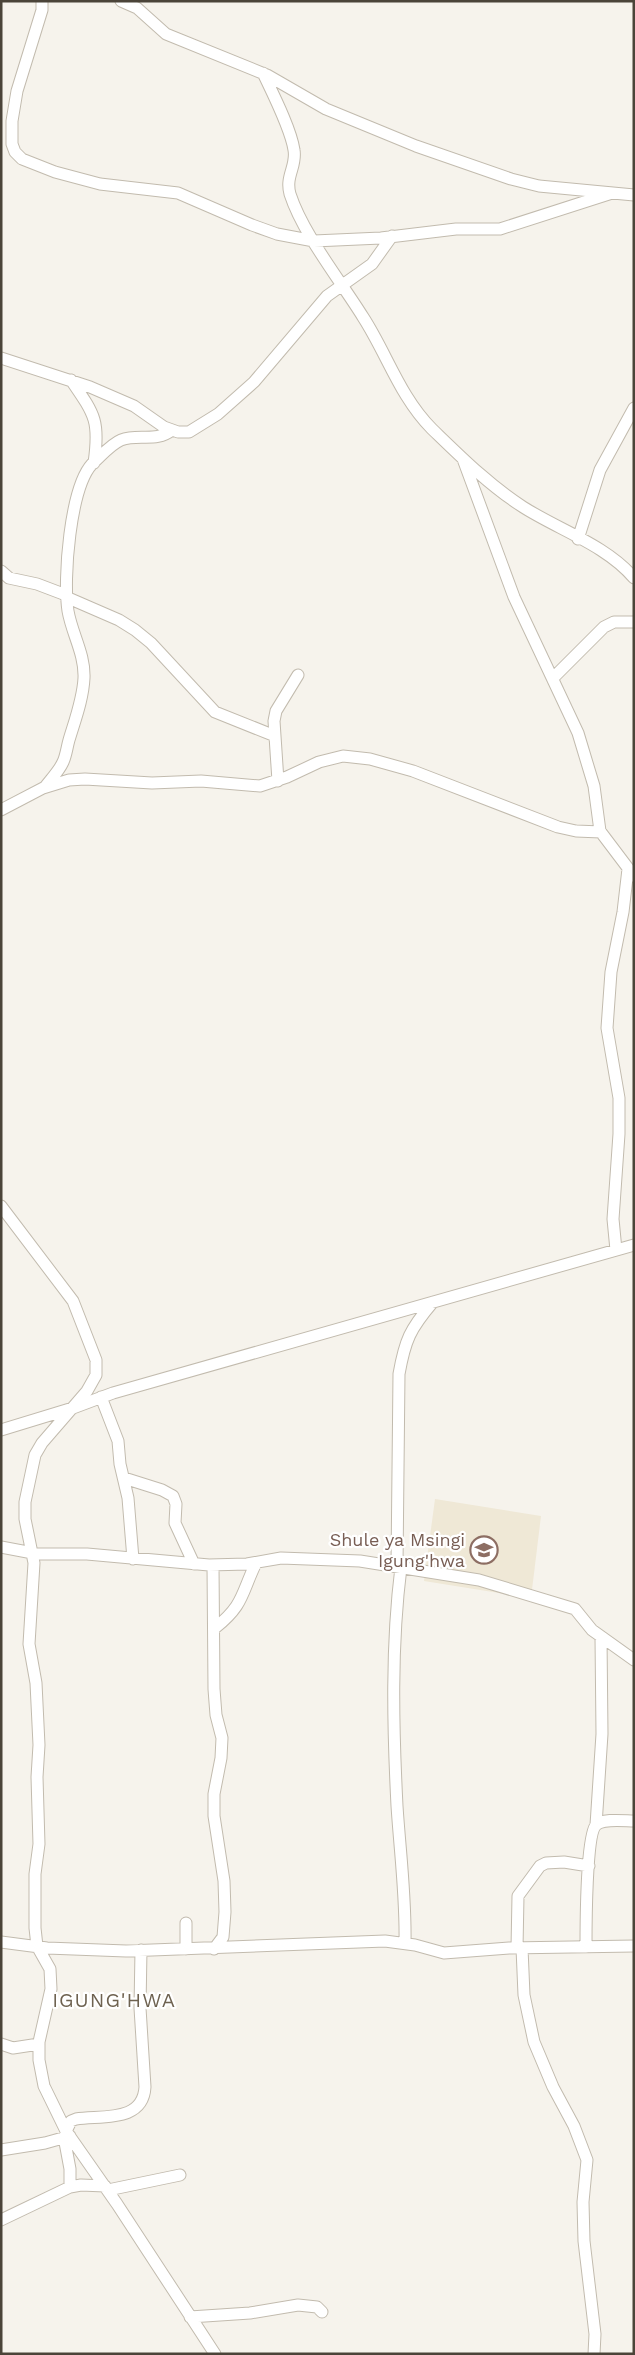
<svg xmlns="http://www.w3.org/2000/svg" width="635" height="2355" viewBox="0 0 635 2355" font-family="'Work Sans',sans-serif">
  <rect width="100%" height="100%" fill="#f6f3ec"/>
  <path fill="#efe8d6" d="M435,1499l106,17 -10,82 -107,-17z"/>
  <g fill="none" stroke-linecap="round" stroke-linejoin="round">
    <g stroke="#c2bbae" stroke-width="13">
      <path id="minor" d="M42,1v9l-25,81 -5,30v23l3,8 7,7 33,13 45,12 78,9 74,32 25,9 37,7 67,-3 75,-9h44l112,-36
        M121,1l16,7 29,26 101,41 59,34 90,37 95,33 28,7 95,9
        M263,73c9,19 28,56 31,77 3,16 -9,26 -4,44 13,40 50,86 73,123 24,37 37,80 69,112 29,28 57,56 91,78 36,23 83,38 111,71
        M1,358l89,29 44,19 30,21 14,5h11l29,-18 36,-32 73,-86 45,-32 20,-28
        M71,380c24,35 29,41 23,83
        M463,459l51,138 64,136 16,53 6,45 34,45
        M578,539l22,-69 34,-62
        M1,571l8,7 28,6 29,11
        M66,597l53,23 16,10 16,13 64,69 60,24
        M553,678l51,-51 10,-5h20
        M278,781l-4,-60 2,-10 22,-36
        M45,787c6,-8 14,-16 18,-25 3,-6 4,-15 6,-22 6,-20 14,-41 15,-62 1,-24 -12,-44 -16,-67 -5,-32 2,-123 24,-147 8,-7 19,-20 29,-24 18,-7 35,3 51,-10
        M1,810l42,-22 26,-8 16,-1 67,4 49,-2 59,5 27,-9 32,-15 24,-6 27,3 43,12 145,56 18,4 25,1
        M1,1206l72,95 23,59v15l-9,16 -45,52 -7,12 -10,47v17l9,44 -5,81 7,39 3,62 -2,32 2,67 -4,30v54l2,18 13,23 1,20 -12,53v18l5,26 22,45 51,73 98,150
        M616,1250l-3,-31 6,-85v-36l-12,-70 4,-56 12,-60 5,-43
        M101,1397l17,44 2,23 8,34 5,61
        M1,1430l72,-22 40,-15 521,-148
        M124,1478l38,12 11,6 3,8 -1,19 19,41
        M1,1547l37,7h49l122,11 38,-1 34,-6 79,3 119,19 96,29 17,21 42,30
        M213,1565l1,124 2,26 6,23 -1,20 -7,36v22l10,65 1,31 -2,25 -9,12
        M397,1566l2,-192c6,-34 11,-45 34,-72
        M401,1567c-10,79 -8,160 -4,239 3,46 9,91 8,137
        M215,1628c29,-23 26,-34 41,-65
        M596,1825l6,-91 -1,-97
        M186,1923v26
        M1,1942l46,6 79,3 259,-10 30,4 29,8 65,-5 125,-2
        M586,1947c0,-19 0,-112 10,-122 7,-7 29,-4 38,-4
        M517,1948l1,-52 22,-30 6,-3 18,-1 25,4
        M522,1948l2,47 10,47 19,45 21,39 13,34 -4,42 1,39 11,93 -1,20
        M1,2044l12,4 26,-4
        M66,2131l5,-10 5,-2c25,-4 67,4 69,-32l-5,-79 1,-58
        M64,2137l6,32v18
        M1,2150l44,-7 25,-7
        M108,2190l72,-15
        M1,2220l69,-33 11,-2 24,1
        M190,2317l60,-4 48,-8 19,2 5,5"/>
    </g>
    <use href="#minor" stroke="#fff" stroke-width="11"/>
  </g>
  <defs>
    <g id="school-ring" transform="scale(1.4375)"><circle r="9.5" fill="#fff" stroke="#8d6e63" stroke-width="1.5"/><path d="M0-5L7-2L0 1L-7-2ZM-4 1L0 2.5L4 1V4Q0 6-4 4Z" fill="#8d6e63"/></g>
  </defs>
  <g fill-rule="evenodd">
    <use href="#school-ring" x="484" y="1550"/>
  </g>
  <g text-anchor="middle" stroke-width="4.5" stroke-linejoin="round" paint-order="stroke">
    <g font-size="18" fill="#785e54" stroke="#fff" text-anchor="end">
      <text x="465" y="1546">Shule ya Msingi<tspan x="465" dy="21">Igung'hwa</tspan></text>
    </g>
    <g font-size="20" letter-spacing="1" fill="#6e6250" stroke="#fff">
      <text x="114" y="2007">IGUNG'HWA</text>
    </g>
  </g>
  <rect width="635" height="2355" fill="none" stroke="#4b4439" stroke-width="5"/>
</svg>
